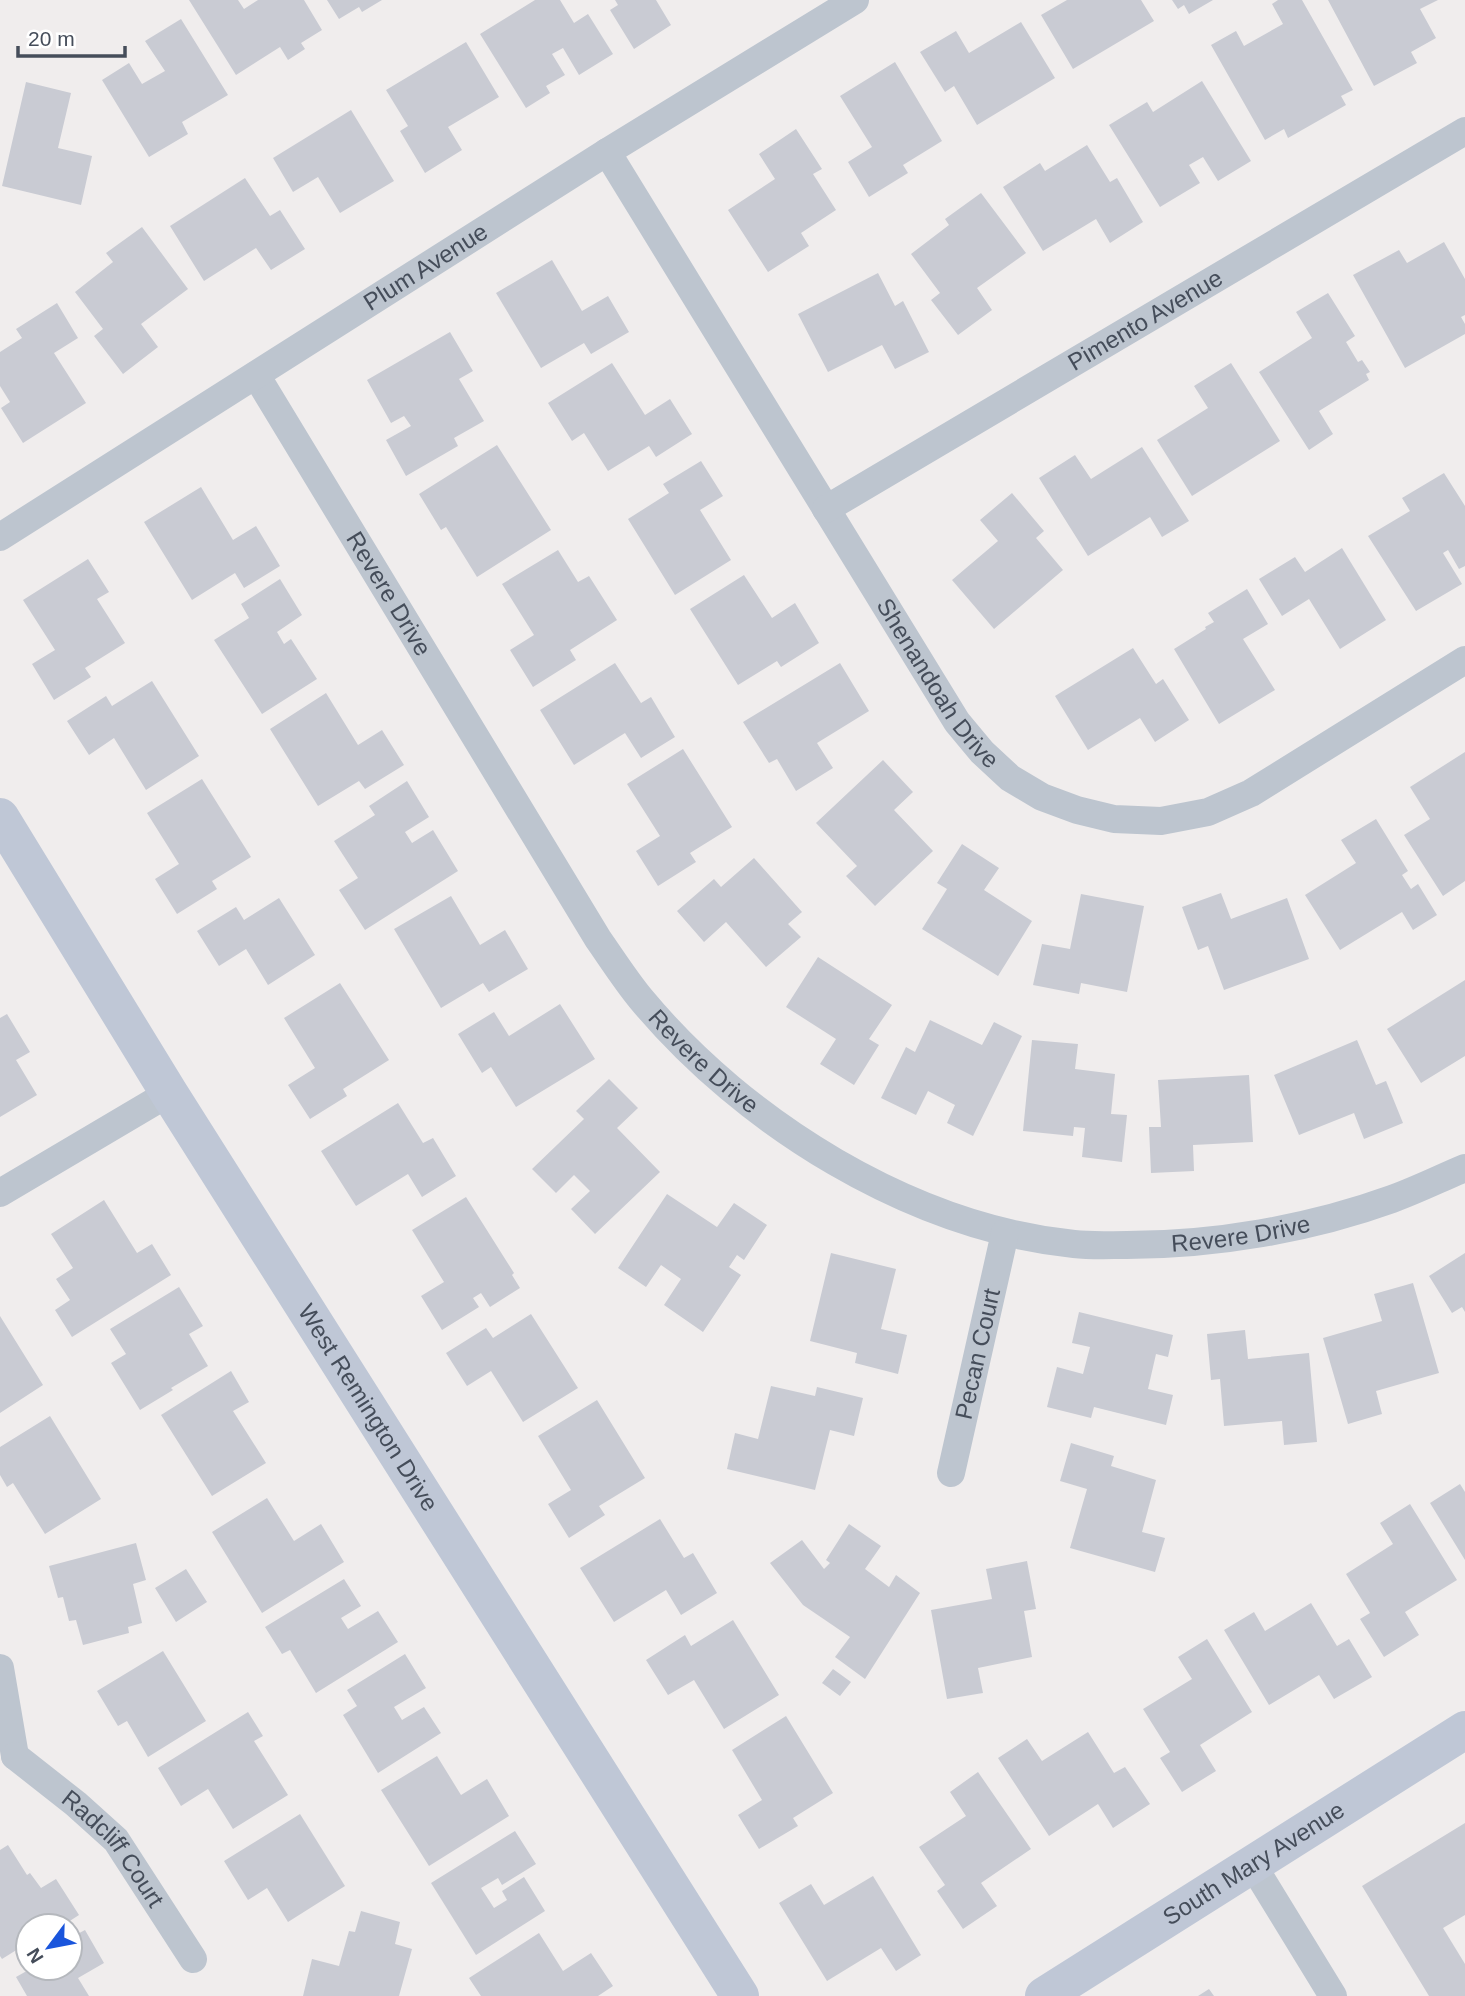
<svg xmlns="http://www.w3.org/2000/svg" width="1465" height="1996" viewBox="0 0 1465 1996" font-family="Arial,sans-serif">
  <rect width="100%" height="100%" fill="#f0eded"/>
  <path fill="#c9cbd3" d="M189,0h49l6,9 14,-9h46l18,30 -21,13 4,6 -17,11 -8,-13 -44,28z
    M327,0h55l-20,12 -3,-5 -20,12z
    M535,0h25l14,23 14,-9 25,40 -34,21 -16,-27 -11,6 13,21 -19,11 4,7 -24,15 -46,-74z
    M615,0h41l15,25 -37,24 -24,-39 8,-5z
    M1067,0h74l13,21 -81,48 -32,-54z
    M1172,0h41l-24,14 -5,-9 -6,4z
    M1278,0h24l51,90 -12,6 5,9 -58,33 -4,-9 -19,11 -54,-95 25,-14 8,15 39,-22 -11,-20z
    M1328,0h110l-18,9 16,29 -25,14 6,11 -43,23z
    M181,19l47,76 -46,27 6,12 -39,23 -47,-77 27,-17 13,21 23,-13 -20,-30z
    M1021,22l34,56 -78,47 -23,-39 -9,6 -25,-40 36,-21 13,22z
    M466,42l33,55 -51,30 14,23 -37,23 -25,-42 8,-5 -22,-36z
    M895,62l47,79 -39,24 5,8 -39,24 -21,-35 24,-15 -32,-51z
    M1202,81l49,80 -33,20 -15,-24 -14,8 11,18 -40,24 -51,-82 38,-23 6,10z
    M26,82l45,11 -13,55 34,8 -11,49 -79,-19z
    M351,110l43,71 -54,32 -22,-36 -25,15 -20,-34z
    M796,129l26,40 -9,5 23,36 -35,23 8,13 -41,26 -40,-62 47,-31 -16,-25z
    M1087,145l23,37 7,-4 26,44 -33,21 -14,-24 -53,32 -40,-64 37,-24 5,8z
    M245,178l25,38 10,-6 25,39 -34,21 -15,-22 -52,33 -34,-55z
    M981,193l45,60 -49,35 15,22 -34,25 -27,-35 9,-7 -29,-39 38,-29 -4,-6z
    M142,227l46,62 -47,35 17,23 -35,27 -29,-38 9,-7 -28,-37 38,-30 -7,-9z
    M1444,242l21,37v36l-4,2 4,7v10l-60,34 -52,-93 46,-25 8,13z
    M552,260l30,51 26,-15 21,36 -38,22 -7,-11 -43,25 -45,-75z
    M878,273l17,33 8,-5 26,51 -34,17 -13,-24 -54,27 -30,-58z
    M1328,293l27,43 -9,6 12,20 4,-2 8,12 -4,2 3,6 -50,31 14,23 -24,16 -50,-78 53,-34 -16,-26z
    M57,303l21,35 -24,15 32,50 -63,40 -22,-35 9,-6 -10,-16v-34l22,-14 -6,-9z
    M450,332l23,39 -14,8 25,42 -30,17 4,8 -52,30 -20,-36 25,-14 -7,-10 -13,7 -24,-43z
    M612,363l33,52 25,-16 22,35 -36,23 -7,-11 -41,25 -24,-38 -12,8 -24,-38z
    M1231,363l49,78 -88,55 -35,-56 51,-32 -14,-22z
    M497,445l54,85 -74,47 -31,-50 -5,3 -22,-36z
    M1142,447l47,74 -27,16 -12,-20 -62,39 -49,-78 36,-23 16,24z
    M701,461l22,35 -23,14 31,50 -56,35 -47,-76 41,-26 -6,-9z
    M1444,473l21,33v60l-6,3 -11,-19 -5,3 19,31 -46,27 -48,-75 42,-25 -8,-13z
    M201,487l32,53 23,-14 24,40 -36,22 -9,-15 -43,27 -48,-78z
    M1012,493l32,38 -8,7 27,32 -69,59 -42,-49 46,-39 -18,-21z
    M1342,548l44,72 -46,29 -31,-50 -27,17 -23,-37 36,-22 10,15z
    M558,550l20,32 11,-6 28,44 -47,30 6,10 -43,27 -23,-37 24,-15 -32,-51z
    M88,559l21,33 -12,7 28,44 -40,25 6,9 -37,23 -22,-36 23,-14 -32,-50z
    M744,575l28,43 23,-15 24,40 -38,24 -4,-6 -39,24 -48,-76z
    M280,579l22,36 -25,17 7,12 7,-5 26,40 -55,35 -48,-74 35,-22 -8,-14z
    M1247,589l21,35 -25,15 32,51 -56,34 -45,-75 32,-20 -1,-2 9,-5 -6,-9z
    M1133,648l23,36 7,-5 26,41 -34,22 -15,-24 -52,32 -33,-54z
    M615,663l26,40 10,-6 24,40 -34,21 -16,-25 -51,32 -34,-55z
    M840,663l29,48 -52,32 16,25 -37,23 -19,-32 -8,4 -26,-41z
    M152,681l47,75 -53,34 -32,-52 -25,17 -22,-34 39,-25 6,10z
    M326,693l32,52 24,-15 22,35 -39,24 -6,-8 -41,25 -48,-77z
    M683,749l49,78 -42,26 6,9 -38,24 -22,-35 24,-15 -33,-52z
    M1465,752v129l-22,15 -39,-61 26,-16 -20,-32z
    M883,760l30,32 -19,18 39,41 -58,55 -29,-30 11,-10 -41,-43z
    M202,779l49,78 -39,24 5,8 -40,25 -22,-35 24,-15 -32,-51z
    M407,781l22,36 -24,15 7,11 21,-13 25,41 -93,59 -26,-40 19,-12 -24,-37 41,-26 -6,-9z
    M1376,819l32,52 -6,4 9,14 7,-5 19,31 -24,15 -11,-18 -62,38 -35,-55 51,-32 -15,-23z
    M962,844l37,24 -15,22 48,31 -34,55 -76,-47 25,-40 -10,-6z
    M754,858l48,54 -14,12 13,13 -35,30 -40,-45 -22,20 -27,-31 37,-32 7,8z
    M1221,893l10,26 56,-21 22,61 -85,31 -16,-44 -10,4 -16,-43z
    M1081,894l63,12 -17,86 -46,-9 -2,11 -46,-9 9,-41 28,5z
    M451,896l29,49 25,-15 23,39 -39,23 -6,-9 -42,25 -47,-79z
    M279,898l36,57 -47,30 -22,-36 -27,17 -22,-35 39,-24 8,13z
    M818,957l74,48 -23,34 10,6 -25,40 -34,-21 16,-25 -50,-32z
    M1465,980v76l-44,27 -34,-54z
    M340,983l49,77 -46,29 4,7 -37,23 -22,-34 27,-17 -31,-50z
    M560,1004l35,55 -79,48 -25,-40 -9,6 -24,-39 36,-22 15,24z
    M7,1014l23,38 -14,8 21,35 -37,22v-99z
    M930,1020l52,25 12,-23 28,14 -49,100 -26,-13 8,-18 -27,-14 -12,24 -35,-17 25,-51 9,5z
    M1032,1040l46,4 -3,25 40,5 -4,40 16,1 -5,47 -40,-5 3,-29 -11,-1 -1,9 -50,-5z
    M1357,1040l19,45 10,-4 17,42 -39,16 -10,-26 -55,22 -25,-60z
    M1249,1075l4,67 -60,3 1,26 -43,2 -2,-46h12l-3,-47z
    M609,1079l29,29 -21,20 43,44 -65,62 -24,-25 19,-18 -16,-16 -18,18 -24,-24 52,-50 -8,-8z
    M398,1103l25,40 10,-5 23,38 -34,21 -14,-23 -52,32 -35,-55z
    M667,1194l50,33 17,-24 33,22 -23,35 -7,-5 -8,12 12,8 -38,57 -39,-27 17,-26 -20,-14 -15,22 -28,-19z
    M466,1197l48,76 -2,2 8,13 -30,19 -9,-14 -8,5 6,9 -37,23 -21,-34 23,-14 -32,-52z
    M104,1200l33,53 15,-9 19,31 -99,62 -17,-27 15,-10 -14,-21 17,-11 -22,-34z
    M831,1253l65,16 -15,60 26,6 -9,39 -43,-11 2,-10 -47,-12z
    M1465,1253v59l-3,-5 -10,6 -23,-37z
    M1413,1283l26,90 -63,18 6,23 -34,10 -25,-86 59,-17 -8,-27z
    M179,1287l24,39 -14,8 19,32 -37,22 2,2 -33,20 -29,-47 15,-9 -16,-25z
    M1079,1312l94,23 -5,22 -12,-3 -8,35 25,6 -7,30 -72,-18 -3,11 -44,-11 10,-40 26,7 7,-27 -18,-4z
    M531,1314l47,74 -55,34 -32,-51 -24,15 -21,-33 40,-25 7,10z
    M0,1316l43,69 -43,28z
    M1245,1330l3,29 61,-6 8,89 -33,3 -2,-24 -58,5 -4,-47 -9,1 -4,-46z
    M231,1371l18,31 -16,9 33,52 -54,33 -51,-81z
    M771,1386l44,10 2,-9 46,11 -9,38 -24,-6 -15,60 -88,-21 8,-36 23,6z
    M597,1400l48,78 -46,28 6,9 -36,23 -21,-34 23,-14 -33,-54z
    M50,1416l51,83 -56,35 -32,-51 -6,4 -7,-12v-28z
    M1071,1443l43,13 -3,10 45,14 -14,52 23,6 -10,34 -85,-24 17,-59 -27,-8z
    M1460,1484l5,8v68l-35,-57z
    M267,1498l27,43 27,-17 23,38 -82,51 -50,-81z
    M1410,1504l47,76 -52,32 14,23 -35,22 -24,-38 10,-6 -24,-39 47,-30 -13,-21z
    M660,1519l24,39 9,-5 24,40 -36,22 -15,-25 -52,32 -34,-54z
    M849,1524l32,22 -16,23 24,18 7,-12 24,18 -55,86 -30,-22 15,-20 -47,-32 -33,-42 32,-23 22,29 6,-6 -4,-3z
    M136,1543l10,37 -13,4 9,39 -14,4 1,6 -46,12 -7,-25 -7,1 -6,-24 -5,1 -9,-32z
    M1027,1561l9,48 -12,2 8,46 -54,11 5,25 -36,6 -16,-89 61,-11 -6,-30z
    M186,1569l21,33 -31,20 -21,-34z
    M344,1579l17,27 -20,12 7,11 30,-18 20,31 -82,51 -26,-43 -8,4 -17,-27z
    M1311,1603l26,43 12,-7 23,38 -38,22 -15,-24 -50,30 -45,-75 30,-18 11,19z
    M733,1620l46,75 -55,34 -30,-49 -26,15 -22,-35 39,-25 6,11z
    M1207,1639l45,73 -52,33 16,26 -34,21 -22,-34 10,-6 -27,-43 49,-30 -14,-22z
    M163,1651l43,70 -58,36 -21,-36 -9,5 -21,-35z
    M405,1654l21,34 -32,19 8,13 22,-13 17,26 -63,40 -35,-58 14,-9 -10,-16z
    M833,1669l18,13 -11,14 -18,-13z
    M248,1712l15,24 -9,5 34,54 -55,34 -25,-40 -27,17 -23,-38z
    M786,1716l47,77 -40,25 5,8 -39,23 -21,-34 24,-15 -30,-50z
    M1088,1732l26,41 11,-6 25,37 -37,24 -15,-24 -49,32 -51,-78 29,-19 15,22z
    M437,1756l24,39 26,-16 22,37 -80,50 -48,-76z
    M978,1772l53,77 -50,34 16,23 -34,23 -26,-38 8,-6 -26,-38 47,-31 -16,-24z
    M300,1814l45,72 -57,36 -21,-34 -19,12 -24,-39z
    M1465,1823v92l-22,13 22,36v32h-36l-67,-110z
    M515,1831l21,33 -34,21 -4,-7 -17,10 13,20 13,-8 -5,-9 22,-14 21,34 -69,44 -45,-72z
    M8,1845l19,30 3,-2 11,15 15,-9 23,36 -17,11h-34v22l-8,5 -2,-4 -16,10 -2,-3v-106z
    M873,1876l48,79 -25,16 -15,-23 -54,33 -48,-78 32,-19 13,21z
    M361,1911l39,11 -5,22 17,5 -13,47h-96l9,-37 27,7 10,-35 6,1z
    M85,1930l19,33 -26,15 11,18h-62l-11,-19 16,-9h38v-30z
    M539,1933l24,38 28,-18 22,33 -15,10h-117l-12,-18z
    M1209,1989l5,7h-16z"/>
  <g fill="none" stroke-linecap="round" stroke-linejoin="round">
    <g stroke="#bdc5cf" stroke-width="28">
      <path id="s1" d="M607,152l350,570 25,30 28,26 32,19 35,13 37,9 47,2 47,-9 43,-19 214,-133"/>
      <path id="s2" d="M256,375l342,564c14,20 28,42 43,60 104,125 270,228 433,245 17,2 35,1 53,1 87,0 182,-16 265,-46 25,-9 49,-21 73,-31"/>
      <path id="s3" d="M826,509l639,-378"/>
      <path id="s4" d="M0,537l607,-385 248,-152"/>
      <path d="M0,1193l169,-100"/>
      <path id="s5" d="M951,1473l54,-240"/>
      <path d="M0,1668l15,88"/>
      <path id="s6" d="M15,1756l61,48 40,36 77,119"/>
      <path d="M1252,1864l81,132"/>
    </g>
    <g stroke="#bfc7d6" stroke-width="38">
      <path id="s7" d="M0,817l169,276 571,903"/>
      <path id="s8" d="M1044,1996l421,-266"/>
    </g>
  </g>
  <g text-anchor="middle" stroke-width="5" stroke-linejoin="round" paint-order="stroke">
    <g font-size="24" fill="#454d5a" stroke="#fff">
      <text dy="8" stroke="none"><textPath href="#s4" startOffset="504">Plum Avenue</textPath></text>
      <text dy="8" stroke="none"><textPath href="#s3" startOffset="371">Pimento Avenue</textPath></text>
      <text dy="8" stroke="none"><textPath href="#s2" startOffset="256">Revere Drive</textPath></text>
      <text dy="8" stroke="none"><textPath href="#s1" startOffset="626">Shenandoah Drive</textPath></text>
      <text dy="8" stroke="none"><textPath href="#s2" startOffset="822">Revere Drive</textPath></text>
      <text dy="8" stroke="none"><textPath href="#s2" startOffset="1410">Revere Drive</textPath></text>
      <text dy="8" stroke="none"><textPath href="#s5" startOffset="122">Pecan Court</textPath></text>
      <text dy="8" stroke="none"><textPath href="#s7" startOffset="696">West Remington Drive</textPath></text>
      <text dy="8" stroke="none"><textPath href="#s6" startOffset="136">Radcliff Court</textPath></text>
      <text dy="8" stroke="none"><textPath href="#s8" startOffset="248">South Mary Avenue</textPath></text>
    </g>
  </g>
  <g transform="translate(49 1947) rotate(238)"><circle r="33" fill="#ffffff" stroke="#b5b8bd" stroke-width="2"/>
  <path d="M0-5L12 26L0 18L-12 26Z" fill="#1a55dc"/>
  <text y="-10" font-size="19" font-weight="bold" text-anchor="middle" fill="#454d5a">N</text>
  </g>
  <path d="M18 46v10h107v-10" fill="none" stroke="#454d5a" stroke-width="3.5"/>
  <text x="28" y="46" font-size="21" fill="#454d5a" stroke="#ffffff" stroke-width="5" paint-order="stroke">20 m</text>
</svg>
